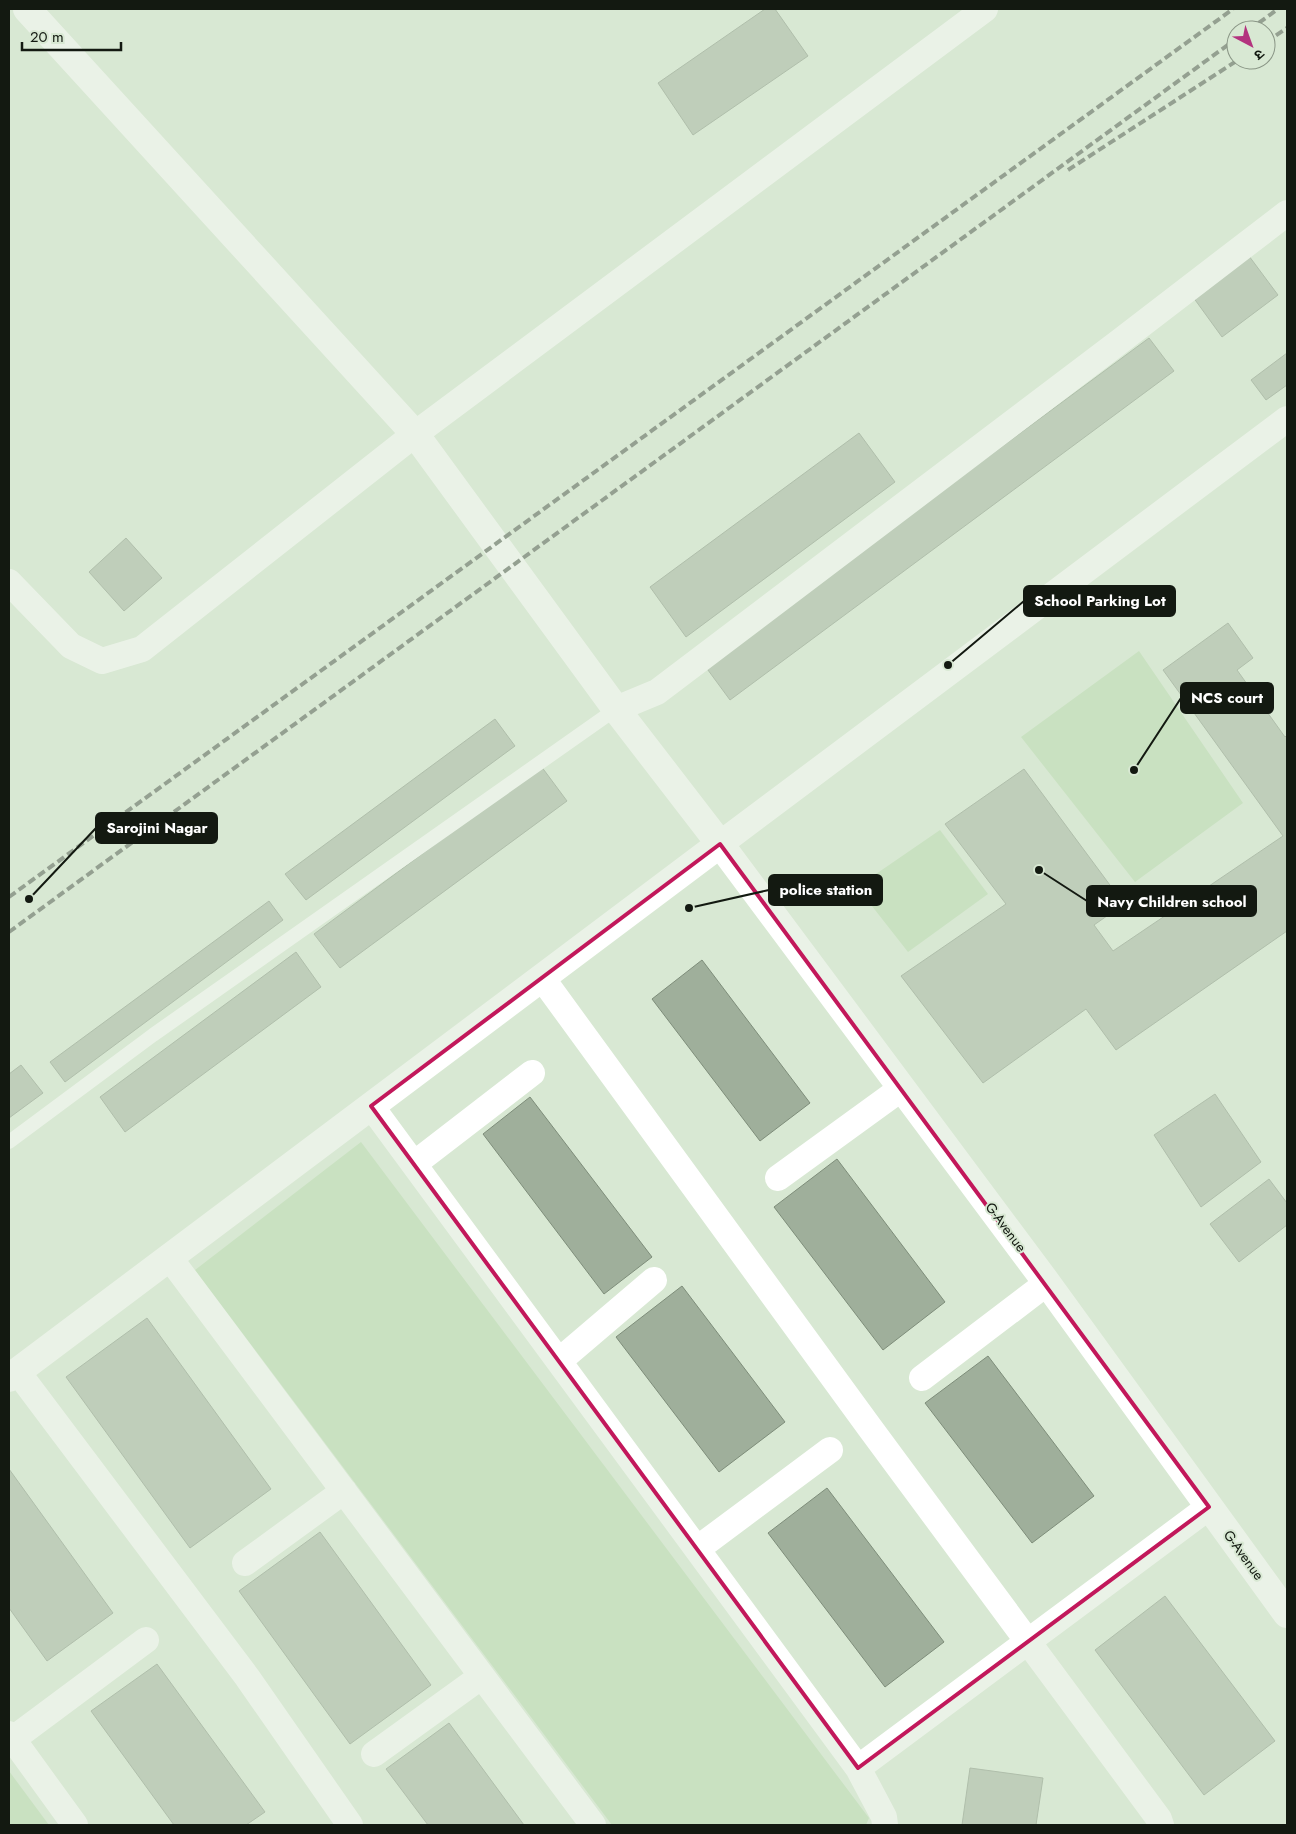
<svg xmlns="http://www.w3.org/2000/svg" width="1296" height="1834" viewBox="0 0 1296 1834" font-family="Jost,'Noto Sans Devanagari',sans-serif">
  <rect width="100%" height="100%" fill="#d8e8d3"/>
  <path fill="#b6daab" d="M1139,651l104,152 -108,79 -114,-145z
    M940,830l48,64 -80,58 -51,-65z
    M361,1142l508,676 -3,7h-254l-417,-555z
    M9,1771l40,54h-40z"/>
  <path fill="#9faf9b" stroke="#7e8d7a" d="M765,9h10l33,47 -115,79 -35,-52z
    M1249,256l29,39 -56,42 -29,-40z
    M1149,338l25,33 -444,329 -25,-34z
    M1287,353v32l-21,15 -15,-20z
    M859,433l36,49 -209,155 -36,-50z
    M126,538l36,40 -38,33 -35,-39z
    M1228,623l25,35 -16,12 48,67 2,-2v196l-171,119 -30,-41 -103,74 -82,-107 105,-72 -61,-80 79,-55 100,135 -30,21 19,26 170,-115 -120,-166z
    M495,719l20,27 -209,154 -21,-26z
    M541,766l26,35 -227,167 -26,-34z
    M269,901l14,19 -218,162 -15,-20z
    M296,952l25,35 -196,145 -25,-35z
    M702,960l108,143 -50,38 -108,-142z
    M21,1065l22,28 -34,25v-44z
    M1215,1094l46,68 -60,45 -47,-72z
    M530,1097l122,160 -48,37 -121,-160z
    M837,1159l108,143 -62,48 -109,-143z
    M1269,1179l18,24v22l-48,37 -29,-38z
    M682,1286l103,136 -66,50 -103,-135z
    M147,1318l124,171 -81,59 -124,-171z
    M988,1356l106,140 -62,47 -107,-140z
    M9,1469l104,144 -66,48 -38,-53z
    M827,1488l117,154 -59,45 -117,-154z
    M320,1532l111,153 -81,59 -111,-153z
    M1165,1596l110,145 -71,54 -109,-145z
    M157,1664l108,148 -19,13h-72l-83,-114z
    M449,1723l75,102h-96l-42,-56z
    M970,1768l73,10 -7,47h-74z"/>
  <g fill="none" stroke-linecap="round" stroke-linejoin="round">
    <path stroke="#fff" stroke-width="14" d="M9,1142l144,-107 463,-326"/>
    <path stroke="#fff" stroke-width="26" d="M9,582l62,64 31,15 40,-12 273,-215 570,-425
      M616,709l41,-17 462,-350 168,-129
      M720,844l567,-425
      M542,978l328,450 289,391 2,6
      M371,1106l487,662 26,49 1,8
      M414,1164l118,-91
      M778,1178l124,-90
      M169,1257l424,568
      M559,1361l95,-81
      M17,1371l230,306 103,148
      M922,1378l125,-95
      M697,1549l133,-99
      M245,1563l99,-72
      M9,1734l66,91
      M13,1739l133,-99
      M374,1754l108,-78
      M858,1768l351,-261"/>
    <path stroke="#fff" stroke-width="28" d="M27,9l388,425 201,275 104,135 327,439 240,331
      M9,1378l711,-534"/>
    <path stroke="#424b40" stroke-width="4" stroke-dasharray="8 4" stroke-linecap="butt" d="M1249,30l29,-21
      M1266,42l21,-14
      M1068,170l170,-110
      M9,897l1224,-888
      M9,932l1227,-893"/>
  </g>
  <path d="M0 0H1296V1834H0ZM720,844l489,663 -351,261 -487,-662z" fill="#d8e8d3" fill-opacity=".55" fill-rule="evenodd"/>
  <path fill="none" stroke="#c2185b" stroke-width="4" stroke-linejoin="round" d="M720,844l489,663 -351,261 -487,-662z"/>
  <g text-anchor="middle" stroke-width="4" stroke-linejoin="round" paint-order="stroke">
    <g font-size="14" fill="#131911" stroke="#d8e8d3">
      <text transform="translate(1006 1227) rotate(53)" y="5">G-Avenue</text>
      <text transform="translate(1244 1555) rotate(54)" y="5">G-Avenue</text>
    </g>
  </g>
  <path fill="none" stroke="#131911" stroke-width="2" d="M948 665L1024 601M1134 770L1181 698M29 899L96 828M689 908L769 890M1039 870L1087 901"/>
  <g fill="#131911" stroke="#d8e8d3" stroke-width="2">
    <circle cx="948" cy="665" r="5"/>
    <circle cx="1134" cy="770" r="5"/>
    <circle cx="29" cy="899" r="5"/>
    <circle cx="689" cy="908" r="5"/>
    <circle cx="1039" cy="870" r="5"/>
  </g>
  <g fill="#131911" stroke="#131911" stroke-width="2">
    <rect x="1024" y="586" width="151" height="30" rx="5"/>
    <rect x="1181" y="683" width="92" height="30" rx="5"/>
    <rect x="96" y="813" width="121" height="30" rx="5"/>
    <rect x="769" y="875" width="113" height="30" rx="5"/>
    <rect x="1087" y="886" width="169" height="30" rx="5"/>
  </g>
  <g font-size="15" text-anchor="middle" font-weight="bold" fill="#fff">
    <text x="1100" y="606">School Parking Lot</text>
    <text x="1227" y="703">NCS court</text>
    <text x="157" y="833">Sarojini Nagar</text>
    <text x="826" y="895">police station</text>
    <text x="1172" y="907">Navy Children school</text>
  </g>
  <rect width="1296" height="1834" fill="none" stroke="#131911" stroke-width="20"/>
  <g transform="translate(1251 45) rotate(139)"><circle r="24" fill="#d8e8d3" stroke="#899585"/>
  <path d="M0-4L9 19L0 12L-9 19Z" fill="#b3337e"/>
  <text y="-8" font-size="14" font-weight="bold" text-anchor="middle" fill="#131911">उ</text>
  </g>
  <path d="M22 42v8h99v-8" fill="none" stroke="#131911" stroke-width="2.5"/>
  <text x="30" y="42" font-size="15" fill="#131911" stroke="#d8e8d3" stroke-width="4" paint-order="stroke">20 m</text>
</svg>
